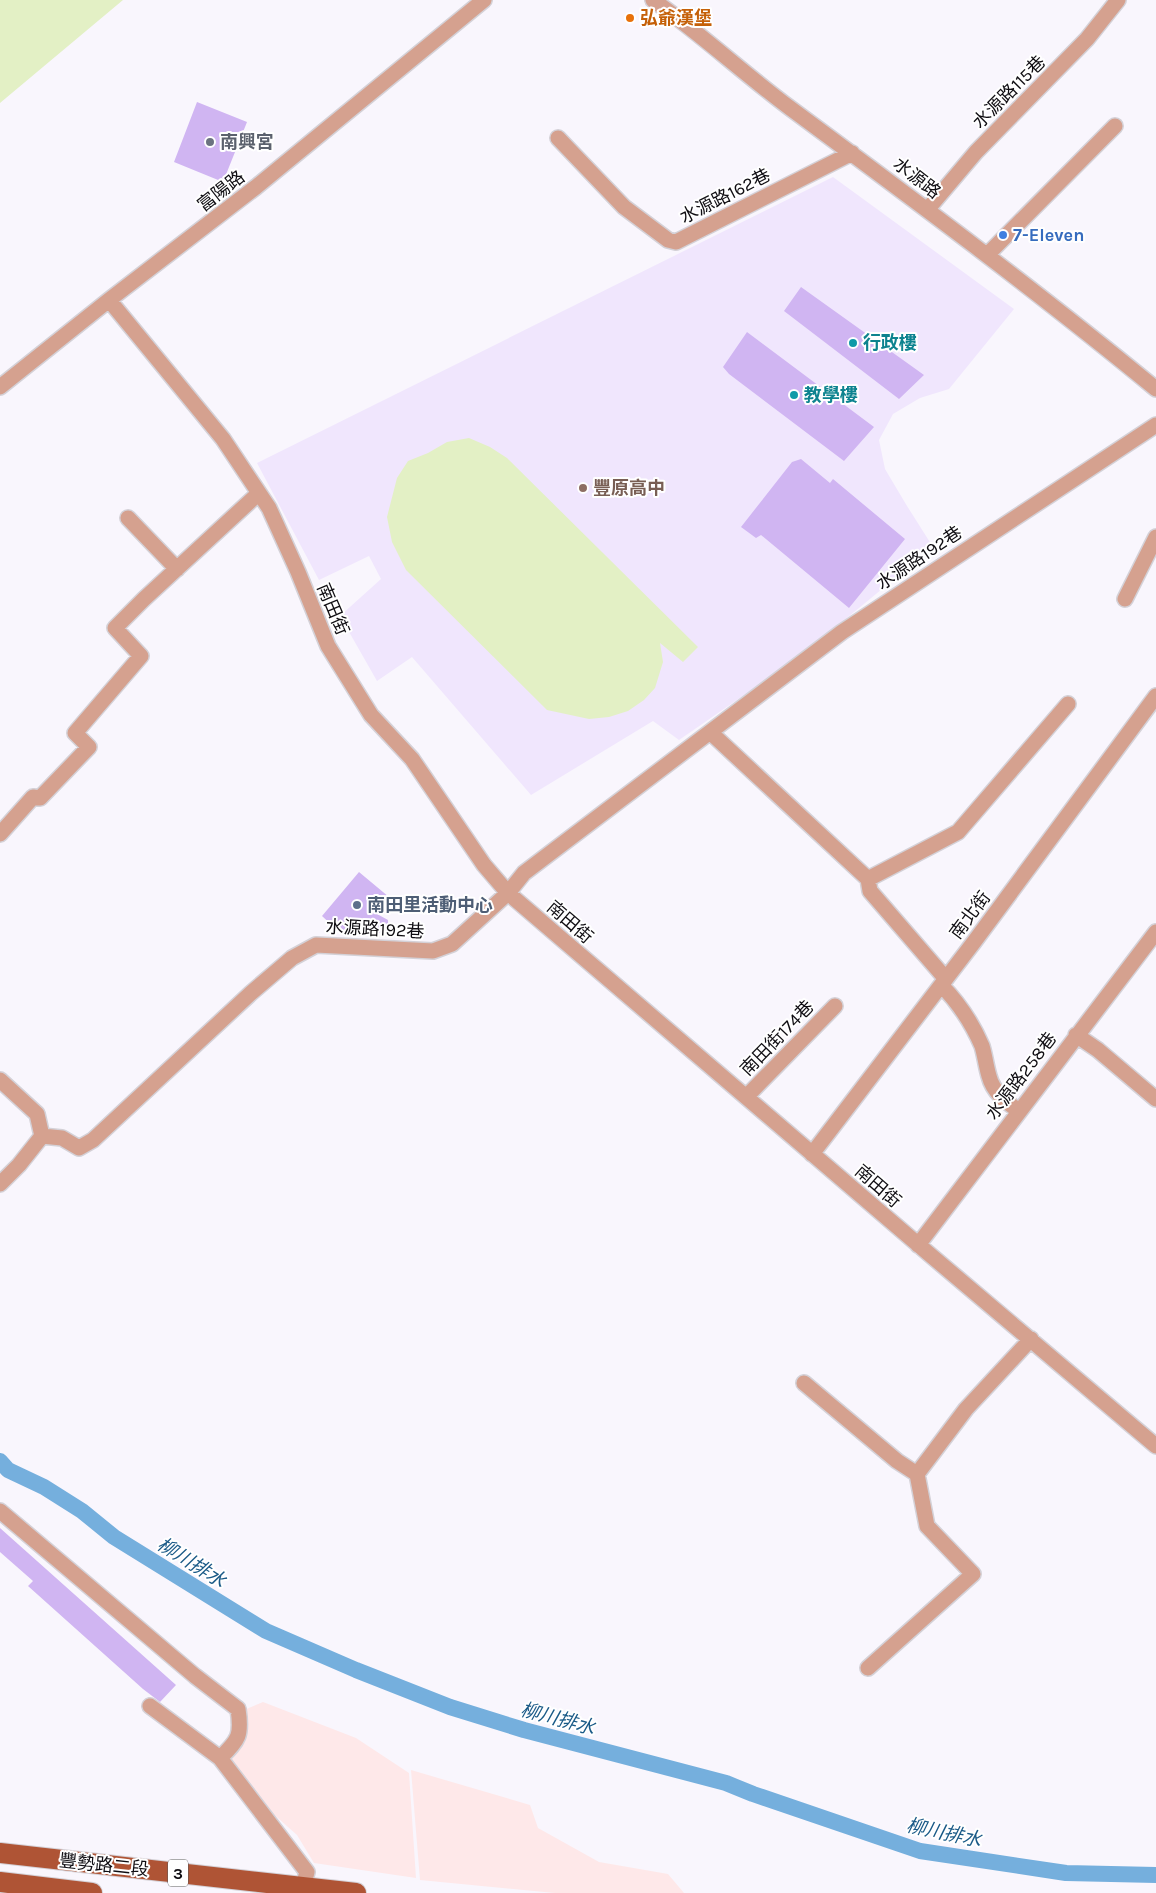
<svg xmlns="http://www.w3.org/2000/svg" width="1156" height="1893" viewBox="0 0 1156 1893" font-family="Karla,'Noto Sans TC',sans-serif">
  <rect width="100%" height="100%" fill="#f9f6fd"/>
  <path fill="#f0e6fd" d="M833,177l181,132 -65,80 -29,9 -27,16 -14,26 6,29 22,37 26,41 -91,75 -79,60 -84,58 -26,-19 -122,74 -119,-138 -35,24 -37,-65 41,-37 -12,-23 -50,24 -62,-117z"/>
  <path fill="#fee8e9" d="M263,1702l93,36 53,35 7,105 -102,-15 -17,-28 -27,-24 -47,-56 21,-45z
    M411,1770l119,35 8,23 61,34 69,12 16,19h-129l-135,-13z"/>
  <path fill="#e3f0c5" d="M0,0h123l-123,103z
    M469,438l21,9 17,11 191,189 -15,15 -23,-19 3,19 -8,26 -11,12 -16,11 -19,6 -20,2 -42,-9 -141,-140 -14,-28 -5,-25 10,-39 11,-17 20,-8 19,-11z"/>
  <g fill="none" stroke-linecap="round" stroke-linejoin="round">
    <path stroke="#75afdd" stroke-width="16" d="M0,1461l8,9 36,17 38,24 32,26 152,94 90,39 94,37 74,23 202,53 27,11 167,57 146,22 90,2"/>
  </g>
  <path fill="#d0b5f2" d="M197,102l50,20 -24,60 -49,-20z
    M801,287l123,88 -25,24 -115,-88z
    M747,332l127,95 -30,34 -115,-87 -6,-7z
    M801,459l29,24 3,-4 72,60 -56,69 -88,-73 -5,3 -15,-11 51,-65z
    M359,872l30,25 -12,17 11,6v12l-12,1 -11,-6 -6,6 -11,-6 -4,3 -8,-1 -14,-13z
    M0,1528l176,157 -16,17 -17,-13 -115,-103 5,-5 -33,-29z"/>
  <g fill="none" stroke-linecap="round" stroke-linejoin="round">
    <g stroke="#d4d1d7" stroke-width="18">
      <path id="minor" d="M653,0c47,33 90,73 137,108 123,91 247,183 366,281
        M558,138l66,69 44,33 8,2 176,-89
        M927,210l49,-58 111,-113 31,-39
        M987,255l128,-129
        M109,300l114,139 46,69 29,64 30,74 43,69 41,44 72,106 24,28 420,360 228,193
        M0,387l109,-87 147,-113 228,-187
        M128,518l49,51
        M1125,599l31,-62
        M710,732l158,147 90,-47 110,-128
        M0,834l33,-37 7,1 49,-51 -14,-14 66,-77 -26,-28 29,-29 115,-106
        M868,879l2,12 76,88
        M941,985c17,17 31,38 41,61 3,10 4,20 7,30 4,16 17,26 30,35
        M1076,1035l22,15 58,49
        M0,1080l37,34 5,22
        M746,1097l89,-91
        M812,1154l162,-212 182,-246
        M0,1184l19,-19 23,-29 20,2 17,10 14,-8 158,-147 41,-35 24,-13 117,6 19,-7 56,-51 16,-20 318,-241 314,-207
        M918,1245l238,-313
        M804,1383l93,78 20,13
        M0,1511l195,165 43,33c4,26 1,31 -18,49
        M868,1668l105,-94 -46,-48 -10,-52 49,-65 65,-70
        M150,1706l70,52 87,114 -4,15"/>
    </g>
    <g stroke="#d4d1d7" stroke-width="22">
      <path id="major" d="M0,1853l356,40
        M0,1882l92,11"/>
    </g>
    <use href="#minor" stroke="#d5a18f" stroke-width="15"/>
    <use href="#major" stroke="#af5435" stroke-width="20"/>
  </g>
  <circle fill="#e8710a" stroke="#fff" stroke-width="2" cx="630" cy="18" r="5"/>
  <circle fill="#6b7280" stroke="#fff" stroke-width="2" cx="210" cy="142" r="5"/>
  <circle fill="#3f7fe0" stroke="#fff" stroke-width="2" cx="1003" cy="235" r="5"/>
  <g fill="#0f9aa8" stroke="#fff" stroke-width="2">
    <circle cx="853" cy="343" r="5"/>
    <circle cx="794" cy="395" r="5"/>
  </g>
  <circle fill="#8d6e63" stroke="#fff" stroke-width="2" cx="583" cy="488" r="5"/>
  <circle fill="#5c6f8a" stroke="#fff" stroke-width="2" cx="357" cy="905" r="5"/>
  <g text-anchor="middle" stroke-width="4" stroke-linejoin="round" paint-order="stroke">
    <rect fill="#fff" stroke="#575659" stroke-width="1" x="168" y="1859.5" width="20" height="27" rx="4"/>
    <g font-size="16" font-weight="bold" fill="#0f0d12">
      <text x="178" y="1879">3</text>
    </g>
    <g font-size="18" font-weight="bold" fill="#c56008" stroke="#fff" text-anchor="start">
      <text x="640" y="24">弘爺漢堡</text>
    </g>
    <g font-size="18" fill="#0f0d12" stroke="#fff">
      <text transform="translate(1009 92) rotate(-45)" y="6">水源路115巷</text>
      <text transform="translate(917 178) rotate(38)" y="6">水源路</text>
      <text transform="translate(221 191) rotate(-38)" y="6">富陽路</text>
      <text transform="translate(725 196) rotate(-27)" y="6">水源路162巷</text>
      <text transform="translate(919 558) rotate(-34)" y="6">水源路192巷</text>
      <text transform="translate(333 609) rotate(67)" y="6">南田街</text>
      <text transform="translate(970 915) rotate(-53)" y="6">南北街</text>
      <text transform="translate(570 922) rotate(41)" y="6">南田街</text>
      <text transform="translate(375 929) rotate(3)" y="6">水源路192巷</text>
      <text transform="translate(777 1038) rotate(-46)" y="6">南田街174巷</text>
      <text transform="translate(1021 1076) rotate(-53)" y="6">水源路258巷</text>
      <text transform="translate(878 1186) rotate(41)" y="6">南田街</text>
      <text transform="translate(104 1865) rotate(6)" y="6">豐勢路二段</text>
    </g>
    <g font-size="18" font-weight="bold" fill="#5b616d" stroke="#fff" text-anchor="start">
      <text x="220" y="148">南興宮</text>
    </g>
    <g font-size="18" font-weight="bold" fill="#366cbe" stroke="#fff" text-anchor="start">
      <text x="1013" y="241">7-Eleven</text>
    </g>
    <g font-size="18" font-weight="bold" fill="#0d838f" stroke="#fff" text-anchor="start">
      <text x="863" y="349">行政樓</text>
      <text x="804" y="401">教學樓</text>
    </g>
    <g font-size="18" font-weight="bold" fill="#785e54" stroke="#fff" text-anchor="start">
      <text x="593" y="494">豐原高中</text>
    </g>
    <g font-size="18" font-weight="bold" fill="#4e5e75" stroke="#fff" text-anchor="start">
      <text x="367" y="911">南田里活動中心</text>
    </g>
    <g font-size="19" font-style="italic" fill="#1a5a87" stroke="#fff">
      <text transform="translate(192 1562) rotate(32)" y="7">柳川排水</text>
      <text transform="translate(558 1718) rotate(15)" y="7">柳川排水</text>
      <text transform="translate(944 1832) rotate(12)" y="7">柳川排水</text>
    </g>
  </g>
</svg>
